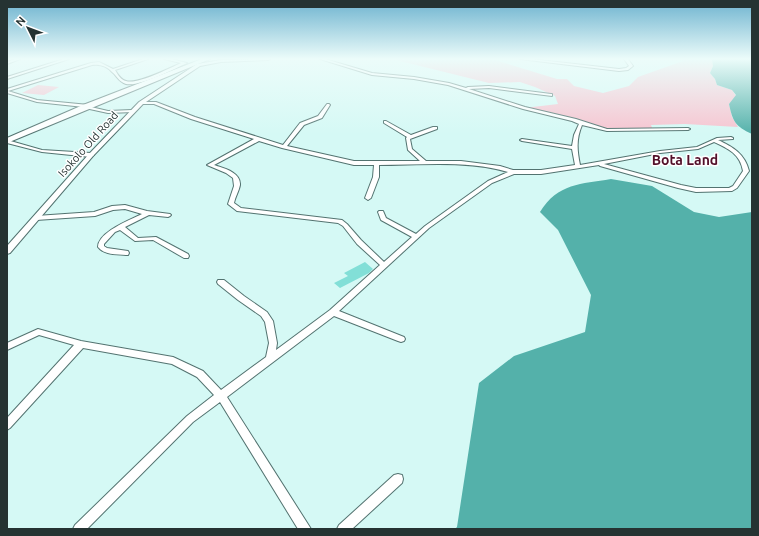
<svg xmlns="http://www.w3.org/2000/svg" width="759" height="536" viewBox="0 0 759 536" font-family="Ubuntu,sans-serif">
  <rect width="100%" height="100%" fill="#d5f9f5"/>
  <path fill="#f6c4d0" d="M392,59h100l65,20h10l7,7 29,7 26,-7 9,-9 45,-16 -1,-2h30l1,7 -3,7 5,6 2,6 15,5 4,6 -7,8 3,13 6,10 -53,-3 -34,1 2,5h-46l-83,-22 34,-4 -3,-8 -20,-9 -15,-5 -31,1z
    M38,85l21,2 -15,8 -22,-2z"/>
  <path fill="#54b1aa" d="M712,59h40v75c-17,-8 -19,-12 -23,-30l7,-9 -4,-5 -15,-5 -2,-6 -5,-6 3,-7z
    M611,179l41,7 42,26 25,5 33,-5v317h-297l2,-2 22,-144 35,-27 71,-24 6,-37 -33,-65 -18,-18c18,-29 41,-28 71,-33z"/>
  <path fill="#82dfd7" d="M365,262l8,7 -4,4 -29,15 -6,-5 14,-7 -4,-3z"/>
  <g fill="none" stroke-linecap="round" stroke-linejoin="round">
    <g stroke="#537370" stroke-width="2">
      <path id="minor" d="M15,59h5l-13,5v-2z
        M64,59h5l-62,20v-2z
        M143,59h5l-33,11c3,5 6,10 11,11 11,4 44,-13 55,-18l-17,-4h7l16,4c-13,6 -48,24 -61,21 -7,-2 -9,-8 -14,-12 -5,-6 -13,-8 -20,-7l-84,26 29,9 52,5h1l1,2 17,4 24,-1h2v2l-26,1 -23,-5 -1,-1 -47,-5 -30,-9v-4l84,-26 8,-1 14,7z
        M320,59h5l47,14 42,4 35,6 17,5 2,-1 21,-1 62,8h1v2l-63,-8 -20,1 56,18 51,12 31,10 81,-1 2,1 -2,1 -81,1 -25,-6c-6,14 -5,25 -2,40l80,-14 37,-4 20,-9 14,-1 2,1v1l-15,1c15,7 27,14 31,31l-12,17 -5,3 -36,1 -18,-4 -78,-22 -1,-1 -58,9h-27l-22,9 -63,45 -90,83 65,26 1,2 -1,2 -3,1 -3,-1 -64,-25 -107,81 84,132h-13l-78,-127 -27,20 -106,107h-14l2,-4 112,-109 27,-21 -17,-18 -25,-13 -89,-16 -73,80 -3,2v-12l67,-73 -35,-10 -32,15v-7l31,-14 43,12 92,16 30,14 18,19 45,-33 3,-14 -4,-21 -4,-6 -23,-16 -20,-16 -1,-2 1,-2h6l20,16 23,16 6,9 4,22 -1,7 54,-40 50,-45 -23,-21 -14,-18 -5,-3 -101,-12 -9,-7 6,-18 -1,-8 -7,-5 -19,-8 47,-26 -63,-20 -37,-15h-14v-2h16l39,15 88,28 17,-22 18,-7 9,-12h2l1,1 -8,13 -18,7 -17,21 67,15h66l-12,-11 -2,-12 1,-1 -23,-14v-2h2l25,14 22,-8h4v2l-27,10 2,10 14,12h35l39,5 13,4h28l34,-5 -3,-16 -50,-8 -2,-1 2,-1 50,7 2,-11 5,-11 -7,-3 -49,-12 -75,-24 -34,-6 -42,-4zM259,141l23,7 72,17h20l-1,12 -8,21 3,2 3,-2 8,-21v-12c42,0 89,-5 129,7l-20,9 -63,45 -9,8 -30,-16 -3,-7h-4l-1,1 3,8 31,17 -28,25 -23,-22 -14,-16 -5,-4 -101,-12 -7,-5c1,-6 5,-12 6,-18 1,-13 -17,-17 -26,-20zM714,142c15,7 26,12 29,29l-10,15 -4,2h-33l-15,-3 -77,-21 56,-11 38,-4z
        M520,59h11l88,10 7,-1 3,-2 -5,-7h4l5,7 -5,4 -9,1z
        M7,140l35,10 49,3 3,2 -3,2 -49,-5 -35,-9z
        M125,205l22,6 23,3 1,1 -1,1 -2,1 -19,-2 -24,12 13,11 18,-1 32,17 1,2 -1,2h-4l-31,-18 -18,1 -15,-11 -5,2 -11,12v2l3,2 21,3 1,2 -1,2h-2c-10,-1 -22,0 -28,-8 0,-15 32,-27 44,-33l-17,-5 -12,1 -18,6 -59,4 -3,-2 3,-2 58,-4 18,-6z
        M398,474l4,1 1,4 -1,4 -50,46h-15l2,-4 55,-50z"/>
    </g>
    <g stroke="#537370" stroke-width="2">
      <path id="tertiary" d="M270,59l-2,1 -47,2 -21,4 -57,38 -50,52 -83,97 -3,1v-8l82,-92 50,-52 58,-38 24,-4z"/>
    </g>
    <g stroke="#537370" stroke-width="2">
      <path id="trunk" d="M202,59h8l-203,84v-5l76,-33z"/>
    </g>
    <use href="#minor" fill="#fff" fill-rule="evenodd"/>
    <use href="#tertiary" fill="#fff" fill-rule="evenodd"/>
    <use href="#trunk" fill="#fff" fill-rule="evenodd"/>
  </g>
  <linearGradient id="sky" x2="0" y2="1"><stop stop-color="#6db3cf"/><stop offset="0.44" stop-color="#ecfcfa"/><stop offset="1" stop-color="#ecfcfa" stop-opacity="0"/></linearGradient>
  <rect width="759" height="134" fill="url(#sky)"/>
  <g text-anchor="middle" stroke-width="3" stroke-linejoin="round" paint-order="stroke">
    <g font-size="11" fill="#253332" stroke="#fff">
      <text transform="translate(88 144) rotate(-48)" y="4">Isokolo Old Road</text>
    </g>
    <g font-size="14" font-weight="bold" fill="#520f29" stroke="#fff">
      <text x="685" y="165">Bota Land</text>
    </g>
  </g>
  <rect width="759" height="536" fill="none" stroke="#253332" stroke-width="16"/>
  <g transform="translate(28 28) rotate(312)" stroke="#ffffff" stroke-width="3" paint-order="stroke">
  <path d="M0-3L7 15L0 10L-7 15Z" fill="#253332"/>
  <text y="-6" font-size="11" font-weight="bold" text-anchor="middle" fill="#253332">N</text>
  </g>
</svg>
